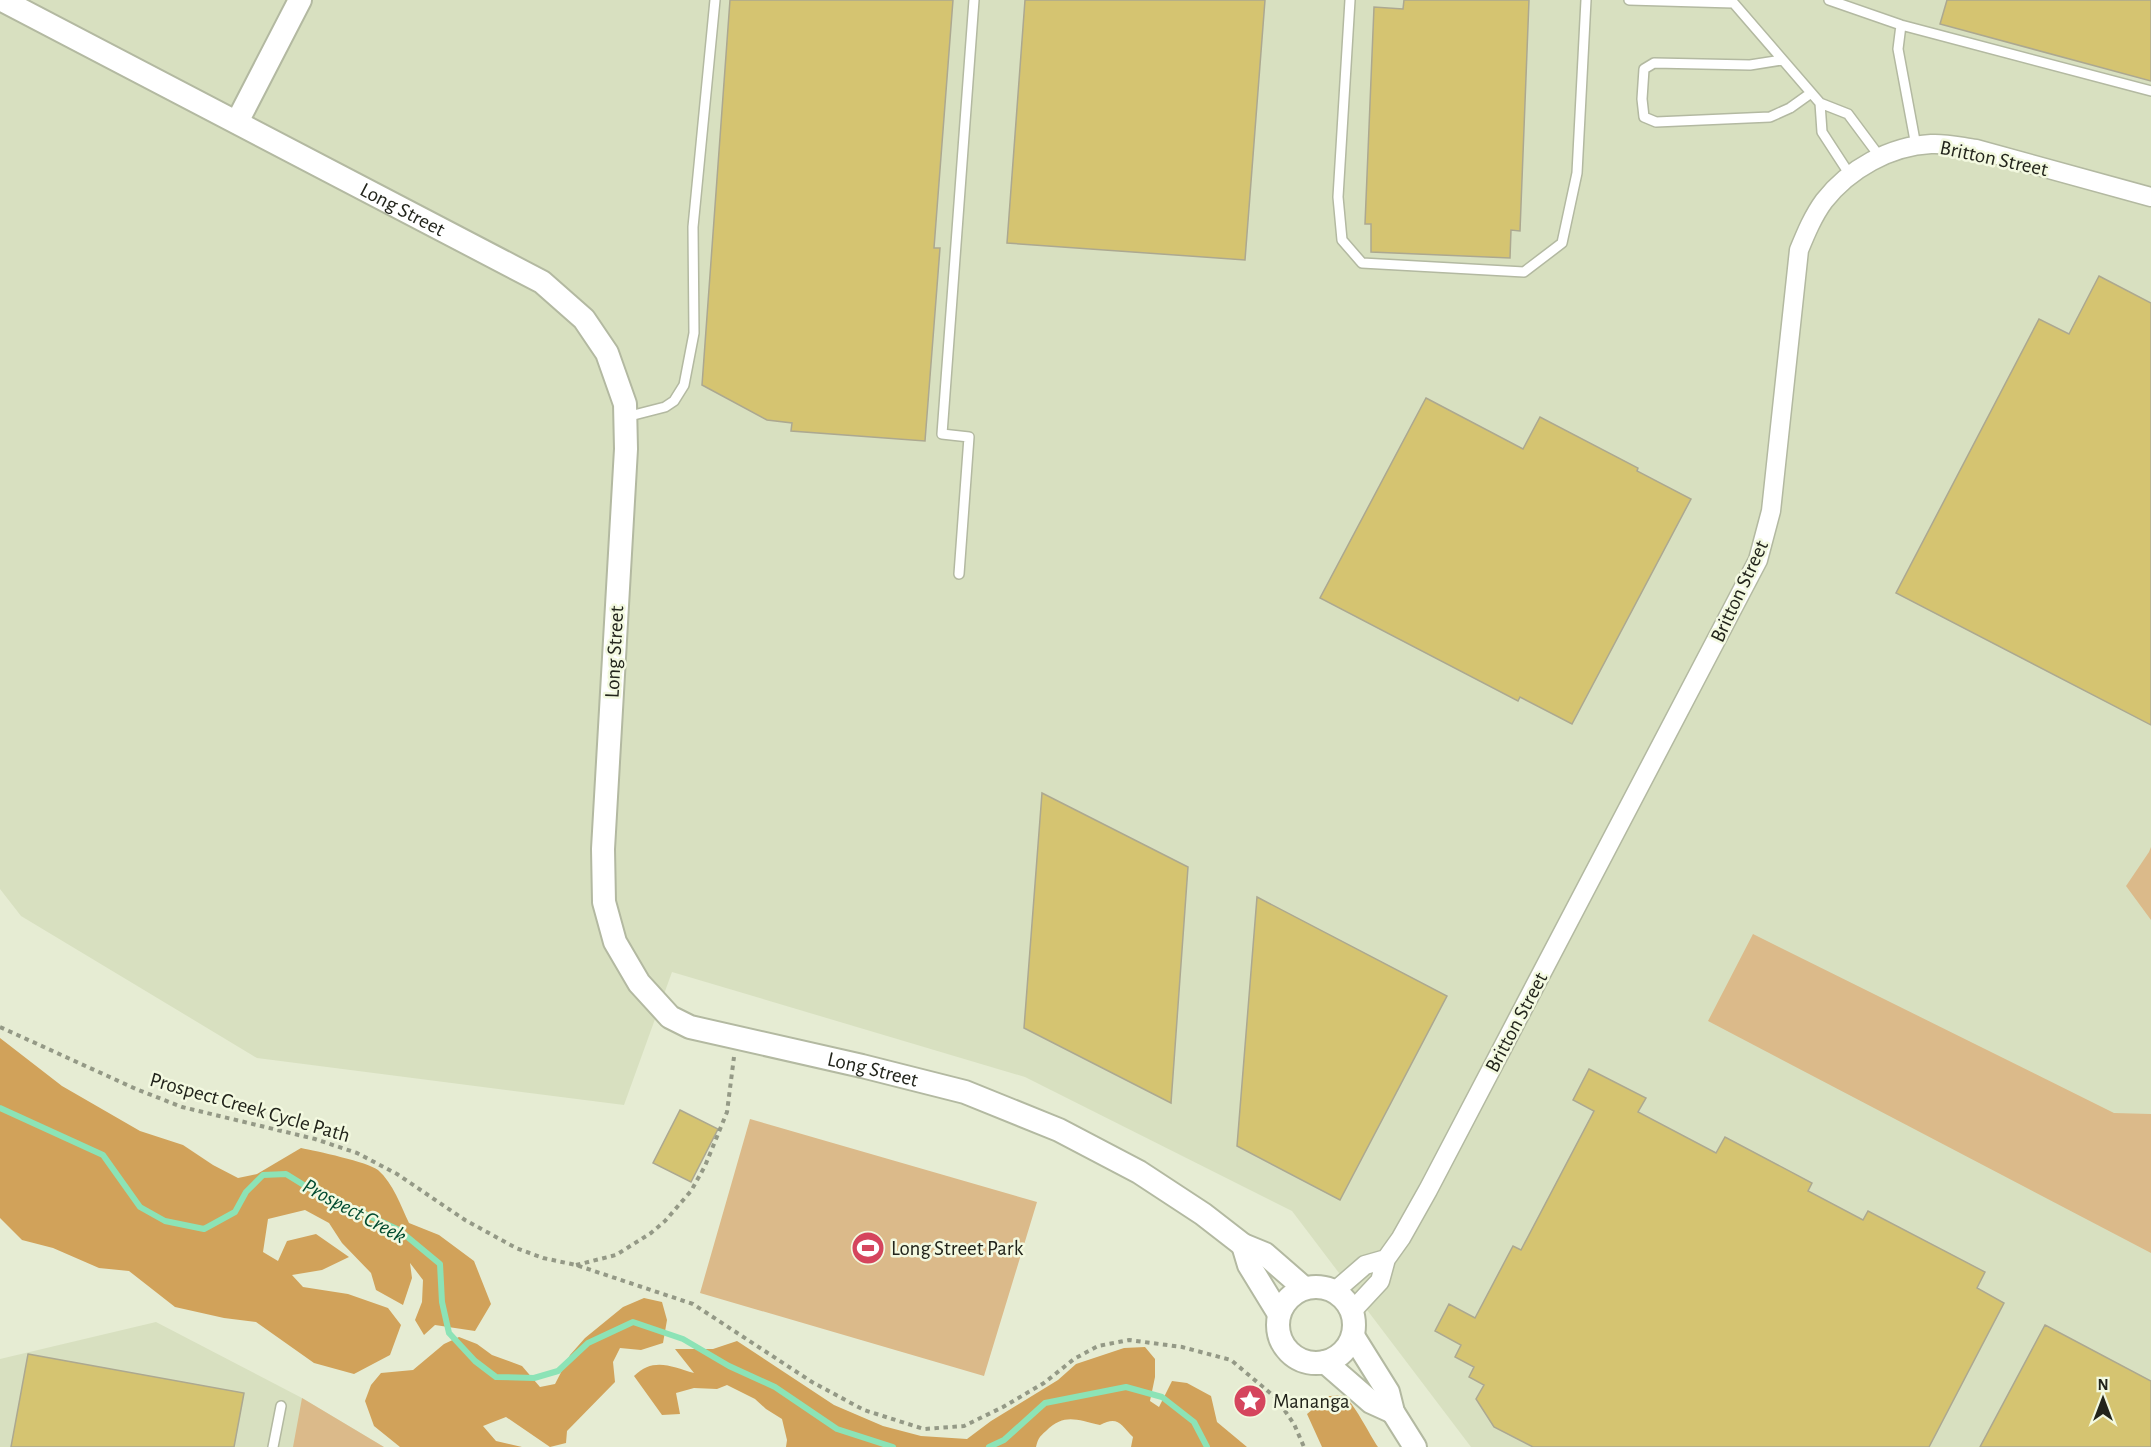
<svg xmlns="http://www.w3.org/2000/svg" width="2151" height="1447" viewBox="0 0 2151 1447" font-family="'Alegreya Sans',sans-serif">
  <rect width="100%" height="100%" fill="#e6ecd3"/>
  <path fill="#d8e0c0" d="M0,0h2151v1447h-680l-179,-236 -267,-134 -353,-105 -48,133 -367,-47 -236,-142 -21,-27z
    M156,1322l146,76 82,49h-384v-88z"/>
  <path fill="#dbba8a" d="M2151,847v73l-25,-34 23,-34z
    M1753,934l361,179 37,1v139l-443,-232z
    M750,1119l287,83 -53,174 -284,-83z
    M302,1398l82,49h-91z"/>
  <path fill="#d1a25a" d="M0,1038l62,48 78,45 43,14 30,20 25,13 19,-4 44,-26c15,3 67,14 77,22 15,13 23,36 31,53l30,12 35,26 17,43 -16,27 -40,-6 -11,10 -9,-15 7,-18 1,-22 -13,-17 2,15 -9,27 -27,-15 -5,-17 -29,-30 -13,-20 -24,-13 -37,9 -5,33 15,9 9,-20 29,-7 33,23 -27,13 -30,5 11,12 45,7 40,14 13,17 -11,30 -36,19 -40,-11 -58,-41 -32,-4 -49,-11 -46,-36 -30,-3 -46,-20 -31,-8 -22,-22z
    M644,1298l18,4 5,18 -4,23 -22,7 -21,-2 -7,14 2,20 -48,49 -1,12 -16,4 -44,-30 -23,9 13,15 26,6h-122l-26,-21 -9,-25 6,-16 10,-12 32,-3 31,-26 15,-7 18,7 15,11 30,11 18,21 15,-3 15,-29 15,-17 38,-31z
    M737,1341l97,64 49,21 38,10 46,3 24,-18 67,-41 18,-16 48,-16 21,-1 10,12v18l-5,24 9,6 13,-26 15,2 24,13 6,26 30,25h-116l2,-10c-12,-12 -15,-22 -33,-12 -24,-5 -35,-12 -54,6 -7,6 -8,8 -10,16h-250l1,-7 -5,-21 -16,-10 -11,-10 -28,-14 -10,4 -23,-1 -18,5 4,21 -18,1 -28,-39c19,-19 37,-10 60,-3l-19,-24h38z
    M1329,1396c3,0 10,-1 14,0 10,4 27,40 35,51h-56l-15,-33z"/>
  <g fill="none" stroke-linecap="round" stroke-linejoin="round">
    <path stroke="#8ce3b6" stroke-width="6" d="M0,1108l103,47 37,52 25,14 39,8 31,-17 11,-20 17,-17 23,-1 21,13 92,43 41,34 2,38 7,31 26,28 21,16 38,1 24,-7 30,-28 45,-21 50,17 46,27 46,21 62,42 56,18
      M989,1447l15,-7 41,-37 81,-16 36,10 32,25 13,25"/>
  </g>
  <path fill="#d5c471" stroke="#aca890" stroke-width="1.5" d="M730,0h223l-19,248h6l-15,193 -134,-10 1,-8 -25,-3 -65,-35z
    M1025,0h240l-20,260 -238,-17z
    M1404,0h125l-9,231 -9,-1 -1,28 -139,-6v-28h-6l9,-217 29,2z
    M1947,0h204v81l-211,-57z
    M2099,276l52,27v422l-255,-132 143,-274 30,15z
    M1426,398l97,51 17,-32 98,51 -1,3 54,28 -119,225 -52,-27 -2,4 -198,-103z
    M1042,793l146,74 -17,236 -147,-75z
    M1257,897l190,99 -107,204 -103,-54z
    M1589,1069l57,29 -8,14 78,41 9,-16 87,46 -4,8 55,29 5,-9 117,61 -8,16 27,15 -75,144h-396l-39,-20 -18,-28 8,-14 -15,-8 5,-10 -19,-10 6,-12 -26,-14 14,-27 26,14 38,-72 8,4 73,-139 -21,-11z
    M680,1110l38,19 -27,53 -38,-19z
    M2045,1325l106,56v66h-171z
    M28,1354l216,39 -10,54h-223z"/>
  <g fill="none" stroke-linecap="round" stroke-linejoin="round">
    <g stroke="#b3b9a1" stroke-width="12">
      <path id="service" d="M1350,0l-12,197 4,43 20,23 162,9 38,-29 15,-70 9,-173
        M1629,0l104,3
        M1731,0l89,103 28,11 32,43
        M1829,0l72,25 250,66
        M1901,25l-3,24 18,97
        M1782,60l-32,5 -96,-2 -10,6 -2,30 2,18 12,5 114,-5 20,-9 21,-15
        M1820,103l2,29 28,43
        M626,417l39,-10 9,-6 10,-16 10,-52 -1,-106 22,-227
        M959,574l10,-137 -27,-3 32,-434
        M273,1447l8,-41"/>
    </g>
    <g stroke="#b3b9a1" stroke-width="21">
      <path id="minor" d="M1335,1291l30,-26 21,-6
        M1353,1310l27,-29 6,-22 15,-21 27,-48 330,-630 13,-49 28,-261c7,-17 14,-34 25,-49 25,-32 66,-55 107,-57 15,-1 30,3 45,5l175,48"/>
    </g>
    <g stroke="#b3b9a1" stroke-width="26">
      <g id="tertiary">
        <path id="s1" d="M2,0l540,282 42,37 23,34 18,51 1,45 -23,400 1,53 11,40 24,41 31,34 20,10 172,39 103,26 94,38 80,42 64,42 40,31 22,9 39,34"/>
        <path d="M237,122l63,-122"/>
        <path d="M1243,1245l6,20 30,49"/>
        <circle cx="1316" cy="1325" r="38"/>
        <path d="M1353,1336l35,56 5,20 22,35"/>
        <path d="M1325,1362l46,40 22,10"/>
      </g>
    </g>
    <path stroke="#949986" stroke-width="4" stroke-dasharray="4.5 4.5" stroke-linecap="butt" d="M0,1027l136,62 46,18 133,32 42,14 40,21 68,46 51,28 27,10 33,7 117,39 119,78 52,28 60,19 40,-3 39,-19 41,-24 30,-24 24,-13 31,-6 53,7 49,13 45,38 18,26 10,23
      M576,1265l40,-10 35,-22 14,-12 26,-30 14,-25 22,-54 7,-55"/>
    <use href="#service" stroke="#fff" stroke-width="9"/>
    <use href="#minor" stroke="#fff" stroke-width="18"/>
    <use href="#tertiary" stroke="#fff" stroke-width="22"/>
  </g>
  <defs>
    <g id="stadium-disc" transform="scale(1.725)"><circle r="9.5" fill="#d5455d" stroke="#f3f9e0"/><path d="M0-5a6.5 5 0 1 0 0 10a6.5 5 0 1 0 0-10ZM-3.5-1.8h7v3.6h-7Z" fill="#fff"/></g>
    <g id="sight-disc" transform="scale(1.725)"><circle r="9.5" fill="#d5455d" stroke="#f3f9e0"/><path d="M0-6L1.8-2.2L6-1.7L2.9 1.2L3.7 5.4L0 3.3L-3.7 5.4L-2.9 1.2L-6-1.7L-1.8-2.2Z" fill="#fff"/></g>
  </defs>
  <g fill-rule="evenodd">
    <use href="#stadium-disc" x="868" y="1248"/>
    <use href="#sight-disc" x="1250" y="1401"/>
  </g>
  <g text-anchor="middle" stroke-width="5" stroke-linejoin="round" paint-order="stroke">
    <g font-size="21" fill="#22241b" stroke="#f3f9e0">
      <text transform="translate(1994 158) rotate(12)" y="7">Britton Street</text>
      <text dy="7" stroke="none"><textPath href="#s1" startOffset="452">Long Street</textPath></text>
      <text transform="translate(1739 591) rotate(-65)" y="7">Britton Street</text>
      <text transform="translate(614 652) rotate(-87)" y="7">Long Street</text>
      <text transform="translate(1516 1022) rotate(-62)" y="7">Britton Street</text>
      <text dy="7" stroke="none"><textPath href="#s1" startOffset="1604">Long Street</textPath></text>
      <text transform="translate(250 1107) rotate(16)" y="7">Prospect Creek Cycle Path</text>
    </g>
    <g font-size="21" fill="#22241b" stroke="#f3f9e0" text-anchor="start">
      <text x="891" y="1255">Long Street Park</text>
      <text x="1273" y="1408">Mananga</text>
    </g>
    <g font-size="22" font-style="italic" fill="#024c30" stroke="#f3f9e0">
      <text transform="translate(355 1210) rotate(28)" y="8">Prospect Creek</text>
    </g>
  </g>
  <g transform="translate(2103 1399)" stroke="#f3f9e0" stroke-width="4.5" paint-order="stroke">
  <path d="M0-4.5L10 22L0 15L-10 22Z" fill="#22241b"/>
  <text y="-9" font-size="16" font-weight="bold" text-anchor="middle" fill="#22241b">N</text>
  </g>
</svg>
